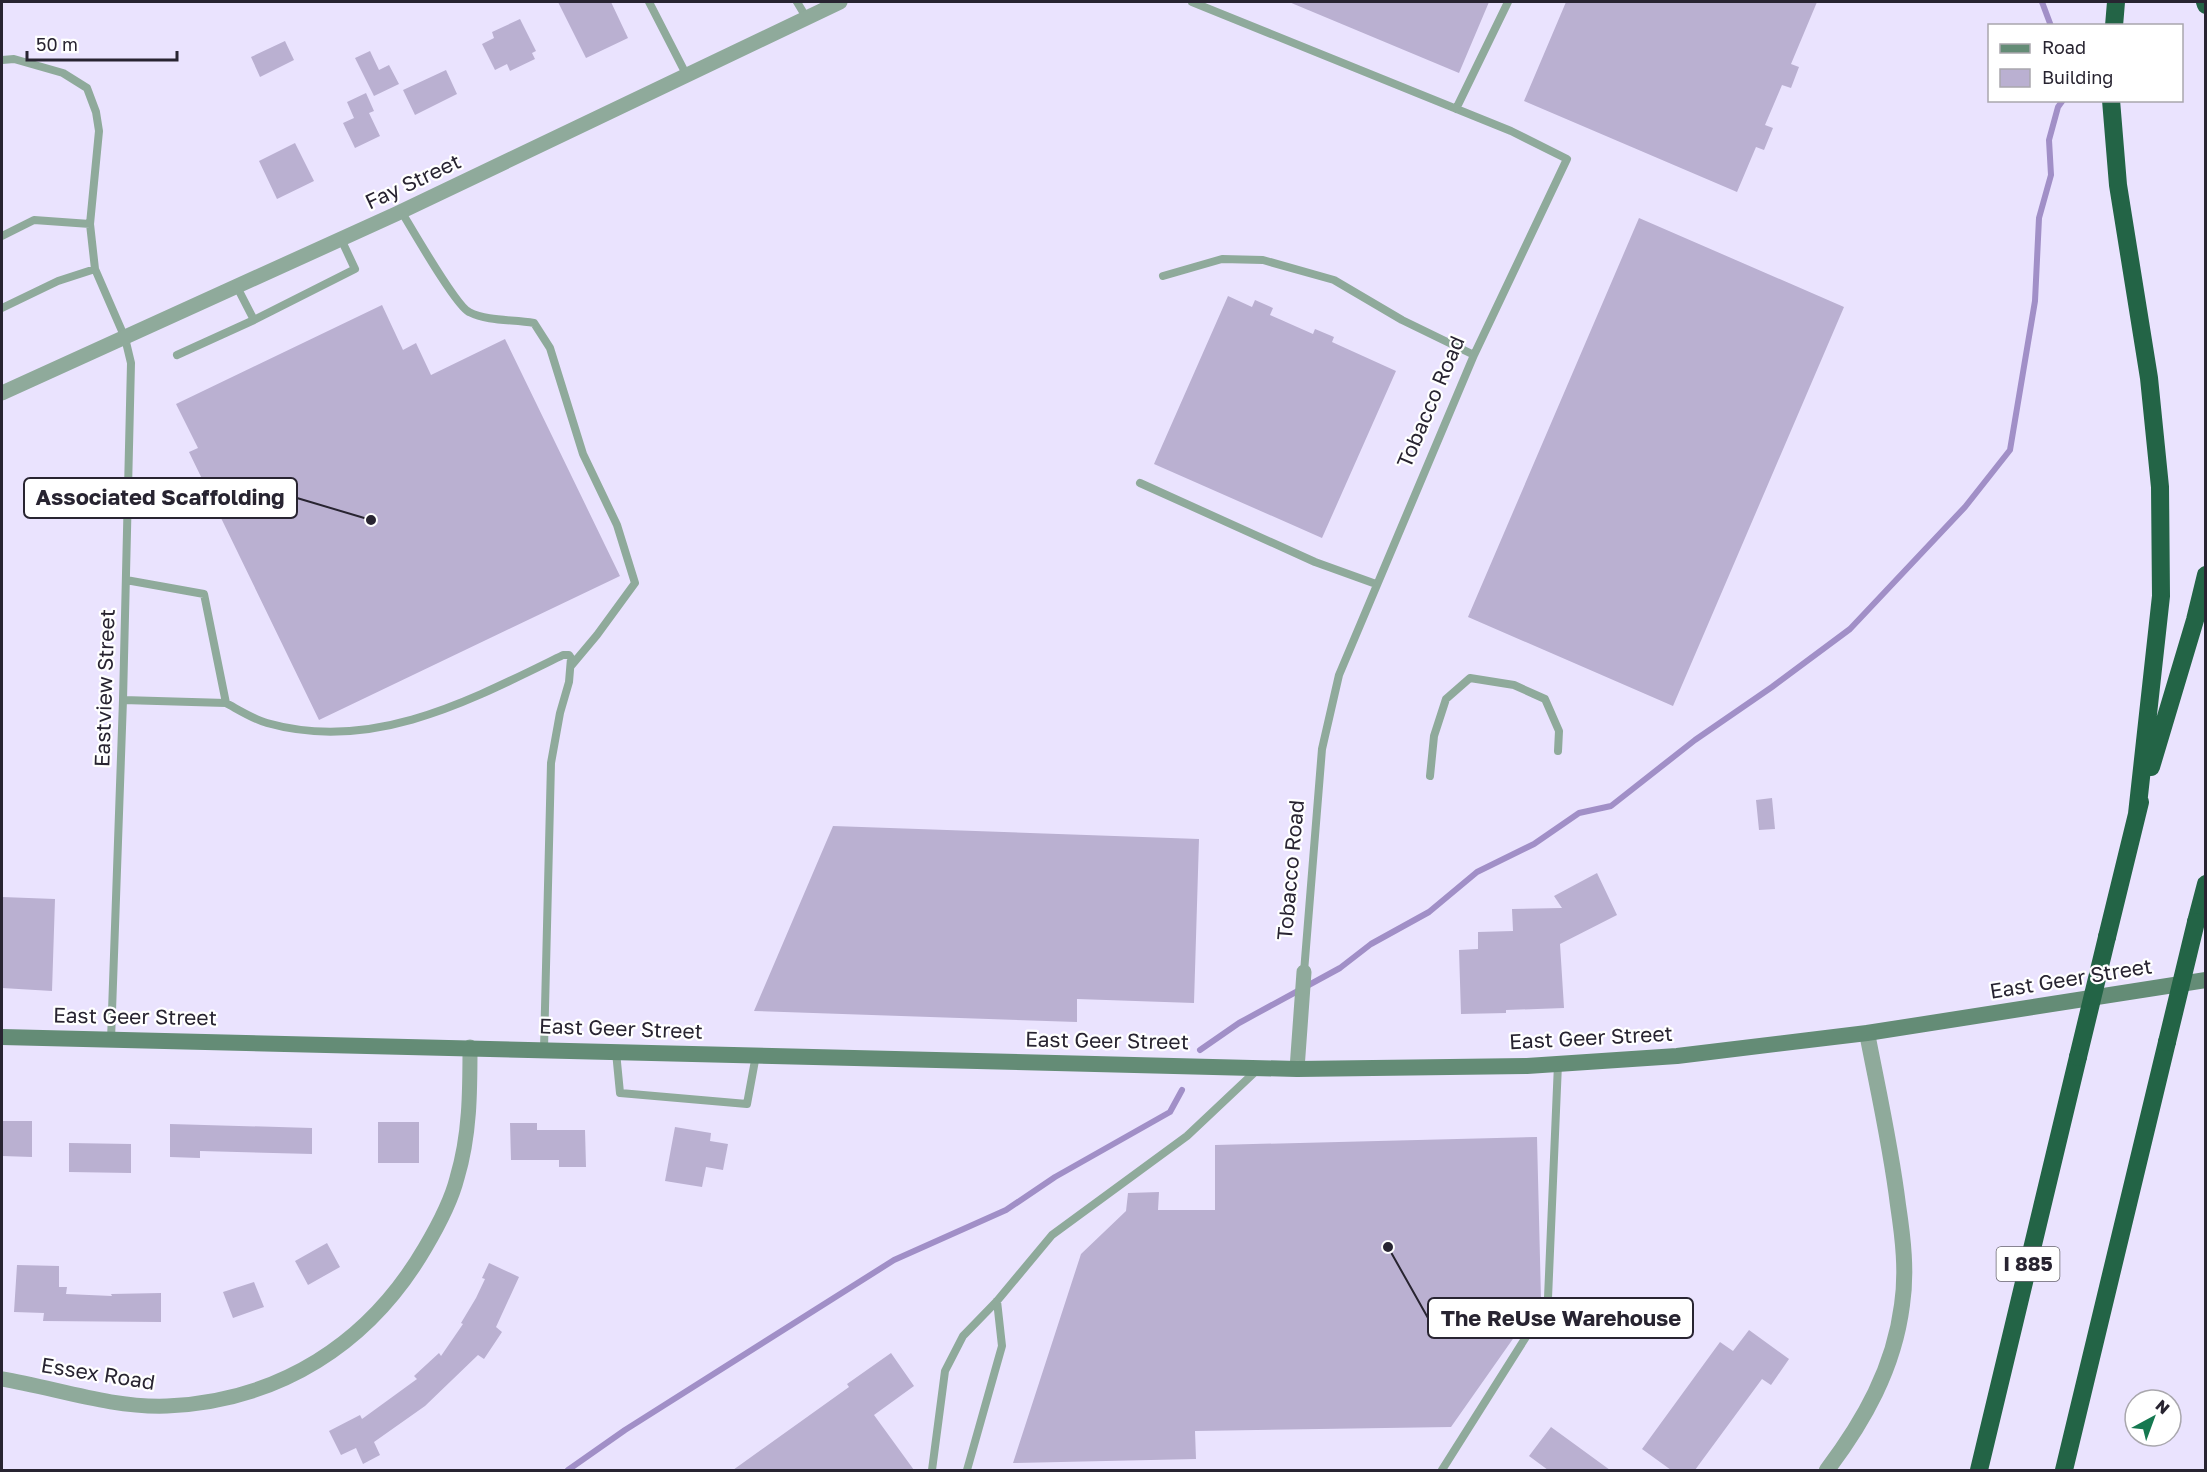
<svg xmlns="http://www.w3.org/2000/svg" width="2207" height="1472" viewBox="0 0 2207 1472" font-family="'Golos Text',sans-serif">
  <rect width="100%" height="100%" fill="#eae3fe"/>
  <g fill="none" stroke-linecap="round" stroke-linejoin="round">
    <path stroke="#a18fc7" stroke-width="6" d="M2042,2l9,24
      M1200,1050l39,-27 101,-55 31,-24 58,-32 48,-40 57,-28 45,-31 32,-7 84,-66 77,-53 78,-58 115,-122 45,-57 25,-149 4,-83 12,-43 -2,-35 9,-33 5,-7
      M568,1470l57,-40 269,-170 112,-50 49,-33 115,-65 12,-22"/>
  </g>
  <path fill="#bab0d1" d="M558,2h53l17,36 -42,20z
    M1289,2h200l-30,71z
    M1566,2h251l-26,62 8,3 -8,21 -9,-3 -17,40 8,3 -9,22 -8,-3 -19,45 -213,-91z
    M520,19l16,32 -4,2 3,6 -25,12 -3,-7 -12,6 -13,-26 12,-6 -2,-6z
    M285,41l9,19 -34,17 -9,-20z
    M370,51l9,19 10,-5 10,19 -25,12 -19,-38z
    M446,70l11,24 -42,21 -12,-25z
    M366,93l8,18 -5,2 11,23 -25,12 -12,-25 11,-5 -7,-16z
    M295,143l19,38 -37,18 -18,-38z
    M1639,218l205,89 -171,399 -205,-89z
    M1228,296l24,11 3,-7 18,8 -3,7 43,19 2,-5 19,8 -2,5 64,29 -74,167 -168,-74z
    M382,305l21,45 13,-7 15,32 74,-36 115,237 -301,144 -130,-268 9,-4 -22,-44z
    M1772,798l3,31 -16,1 -3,-30z
    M833,826l366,13 -5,164 -117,-4v23l-323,-11z
    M1597,873l20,42 -57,29 4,64 -58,2v3l-45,1 -2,-64 19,-1v-17l35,-1 -1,-22 50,-1 -8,-12z
    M2,897l53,2 -3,92 -50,-3z
    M2,1121h30v36l-30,-1z
    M378,1122h41v41h-41z
    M510,1123h27v7h48l1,37h-27v-7h-48z
    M170,1124l142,4v26l-112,-3v7l-30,-1z
    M675,1127l36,6 -1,8 18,3 -5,26 -17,-3 -4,20 -37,-6z
    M1537,1137l4,162 -90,128 -256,4 1,28 -183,4 68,-209 45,-43 2,-18 31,-1 -1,18h57v-65z
    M69,1143l62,1v29l-62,-1z
    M327,1243l13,24 -32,18 -13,-24z
    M489,1263l30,14 -23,50 6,5 -18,27 -6,-4 -53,51 -51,36 6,13 -17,9 -7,-16 -15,7 -12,-24 31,-16 2,4 55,-40 -3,-3 25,-23 2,3 22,-32 -2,-1 15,-25 9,-19 -3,-1z
    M17,1265l42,1v21h8l-1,7 46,2 -1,-2 50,-1v29l-118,-1 1,-8 -30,-1z
    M254,1282l10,25 -31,11 -10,-26z
    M1749,1330l40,29 -18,26 -9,-6 -67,91h-24l-29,-21 78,-107 13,9z
    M891,1353l23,33 -40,29 40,55h-181l116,-83 -2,-3z
    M1551,1427l59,43h-62l-19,-14z"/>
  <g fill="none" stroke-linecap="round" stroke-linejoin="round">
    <path stroke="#8faa9b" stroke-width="8" d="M649,2l37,72
      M797,2l9,15
      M1192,2l319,129 56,28 -93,196 -135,320 -17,74 -18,223
      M2,60l12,-1 49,14 24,15 9,24 3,19 -9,93 5,45 30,69 6,25 -8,337 -12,340
      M1456,109l52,-107
      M401,211c11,18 55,95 68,101 20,10 44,7 65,11l16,25 33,106 34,71 18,58 -38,52 -26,31
      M2,236l32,-16 56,4
      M1163,276l59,-17 41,1 71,20 68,40 72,35
      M236,285l18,35 101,-51 -14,-30
      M2,308l56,-27 37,-12
      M177,355l77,-35
      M1140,483l175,79 61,22
      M123,700l103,3 -22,-109 -78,-14
      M226,703c13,7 27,16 41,20 106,30 204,-23 296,-68h6l2,3 -2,24 -9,31 -9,50 -7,286
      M1430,776l4,-40 12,-37 24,-21 44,7 31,14 14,32 -1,20
      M616,1052l4,41 127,11 9,-49
      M932,1470l13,-99 18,-35 34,-35 55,-66 135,-99 69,-65
      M967,1470l35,-124 -5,-45
      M1442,1470l101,-160 5,-12 10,-234"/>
    <path stroke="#8faa9b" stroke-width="15" d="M2,393l394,-179 444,-212
      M1297,1069l7,-97
      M2,1379c54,9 109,29 165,27 112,-5 202,-62 258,-158 13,-22 26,-46 32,-70 13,-43 13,-87 13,-131"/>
    <path stroke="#8faa9b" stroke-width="16" d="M1827,1470c37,-49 67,-102 75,-165 5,-33 1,-67 -4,-100 -7,-58 -20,-115 -31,-172"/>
    <path stroke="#648c76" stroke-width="16" d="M2,1037l1295,32 230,-3 150,-10 190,-23 339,-53"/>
    <path stroke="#236446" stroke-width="18" d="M2205,2l1,3
      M2114,26l2,-24
      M2111,100l7,85 31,193 11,109 1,109 -24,218
      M2151,767l44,-147 11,-45
      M2196,922l10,-38
      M2107,937l33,-135
      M1979,1470l99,-413
      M2064,1470l103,-428"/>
    <path stroke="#236446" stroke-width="18" d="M2167,1042l29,-120
      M2078,1057l29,-120"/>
  </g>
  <g text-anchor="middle" stroke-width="4.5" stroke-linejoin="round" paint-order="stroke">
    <rect fill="#fff" stroke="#68666f" stroke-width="1.5" x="1996.5" y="1247" width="63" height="34" rx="4.5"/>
    <g font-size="20" font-weight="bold" fill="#282431">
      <text x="2028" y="1271">I 885</text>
    </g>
    <g font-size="21" fill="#282431" stroke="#fff">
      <text transform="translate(413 182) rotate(-25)" y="7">Fay Street</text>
      <text transform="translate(1431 402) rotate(-67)" y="7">Tobacco Road</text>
      <text transform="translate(105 688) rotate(-88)" y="7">Eastview Street</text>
      <text transform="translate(1291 870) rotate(-85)" y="7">Tobacco Road</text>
      <text transform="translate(2071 979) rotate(-9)" y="7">East Geer Street</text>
      <text transform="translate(135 1017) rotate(1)" y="7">East Geer Street</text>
      <text transform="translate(621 1029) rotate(2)" y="7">East Geer Street</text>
      <text transform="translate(1591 1038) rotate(-3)" y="7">East Geer Street</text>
      <text transform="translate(1107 1041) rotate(1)" y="7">East Geer Street</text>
      <text transform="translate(98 1374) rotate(9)" y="7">Essex Road</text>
    </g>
  </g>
  <path fill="none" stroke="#282431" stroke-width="2" d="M371 520L297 498M1388 1247L1428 1318"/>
  <g fill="#282431" stroke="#fff" stroke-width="2">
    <circle cx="371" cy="520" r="6"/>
    <circle cx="1388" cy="1247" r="6"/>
  </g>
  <g fill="#fff" stroke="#282431" stroke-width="2">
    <rect x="24" y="478" width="273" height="40" rx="6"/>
    <rect x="1428" y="1298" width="265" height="40" rx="6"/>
  </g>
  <g font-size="22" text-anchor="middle" font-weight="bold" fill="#282431">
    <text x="160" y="505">Associated Scaffolding</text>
    <text x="1561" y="1326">The ReUse Warehouse</text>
  </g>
  <rect width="2207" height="1472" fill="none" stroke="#282431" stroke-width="6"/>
  <rect x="1988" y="24" width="195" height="78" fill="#ffffff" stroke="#a9a7ad" stroke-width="1.5"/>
  <rect x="2000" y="44" width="30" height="9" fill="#648c76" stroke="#a9a7ad" stroke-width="1.5"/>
  <text x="2042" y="54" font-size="18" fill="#282431">Road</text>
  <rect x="2000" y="69" width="30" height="18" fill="#bab0d1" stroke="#a9a7ad" stroke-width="1.5"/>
  <text x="2042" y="84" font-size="18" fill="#282431">Building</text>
  <g transform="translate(2153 1418) rotate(41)"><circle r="28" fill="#ffffff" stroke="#a9a7ad" stroke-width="1.5"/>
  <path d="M0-4.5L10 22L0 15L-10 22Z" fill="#157850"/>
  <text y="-9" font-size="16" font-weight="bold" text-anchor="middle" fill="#282431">N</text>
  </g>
  <path d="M27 51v9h150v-9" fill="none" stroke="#282431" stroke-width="3"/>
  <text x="36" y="51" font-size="18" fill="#282431" stroke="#ffffff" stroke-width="4.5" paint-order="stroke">50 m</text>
</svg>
